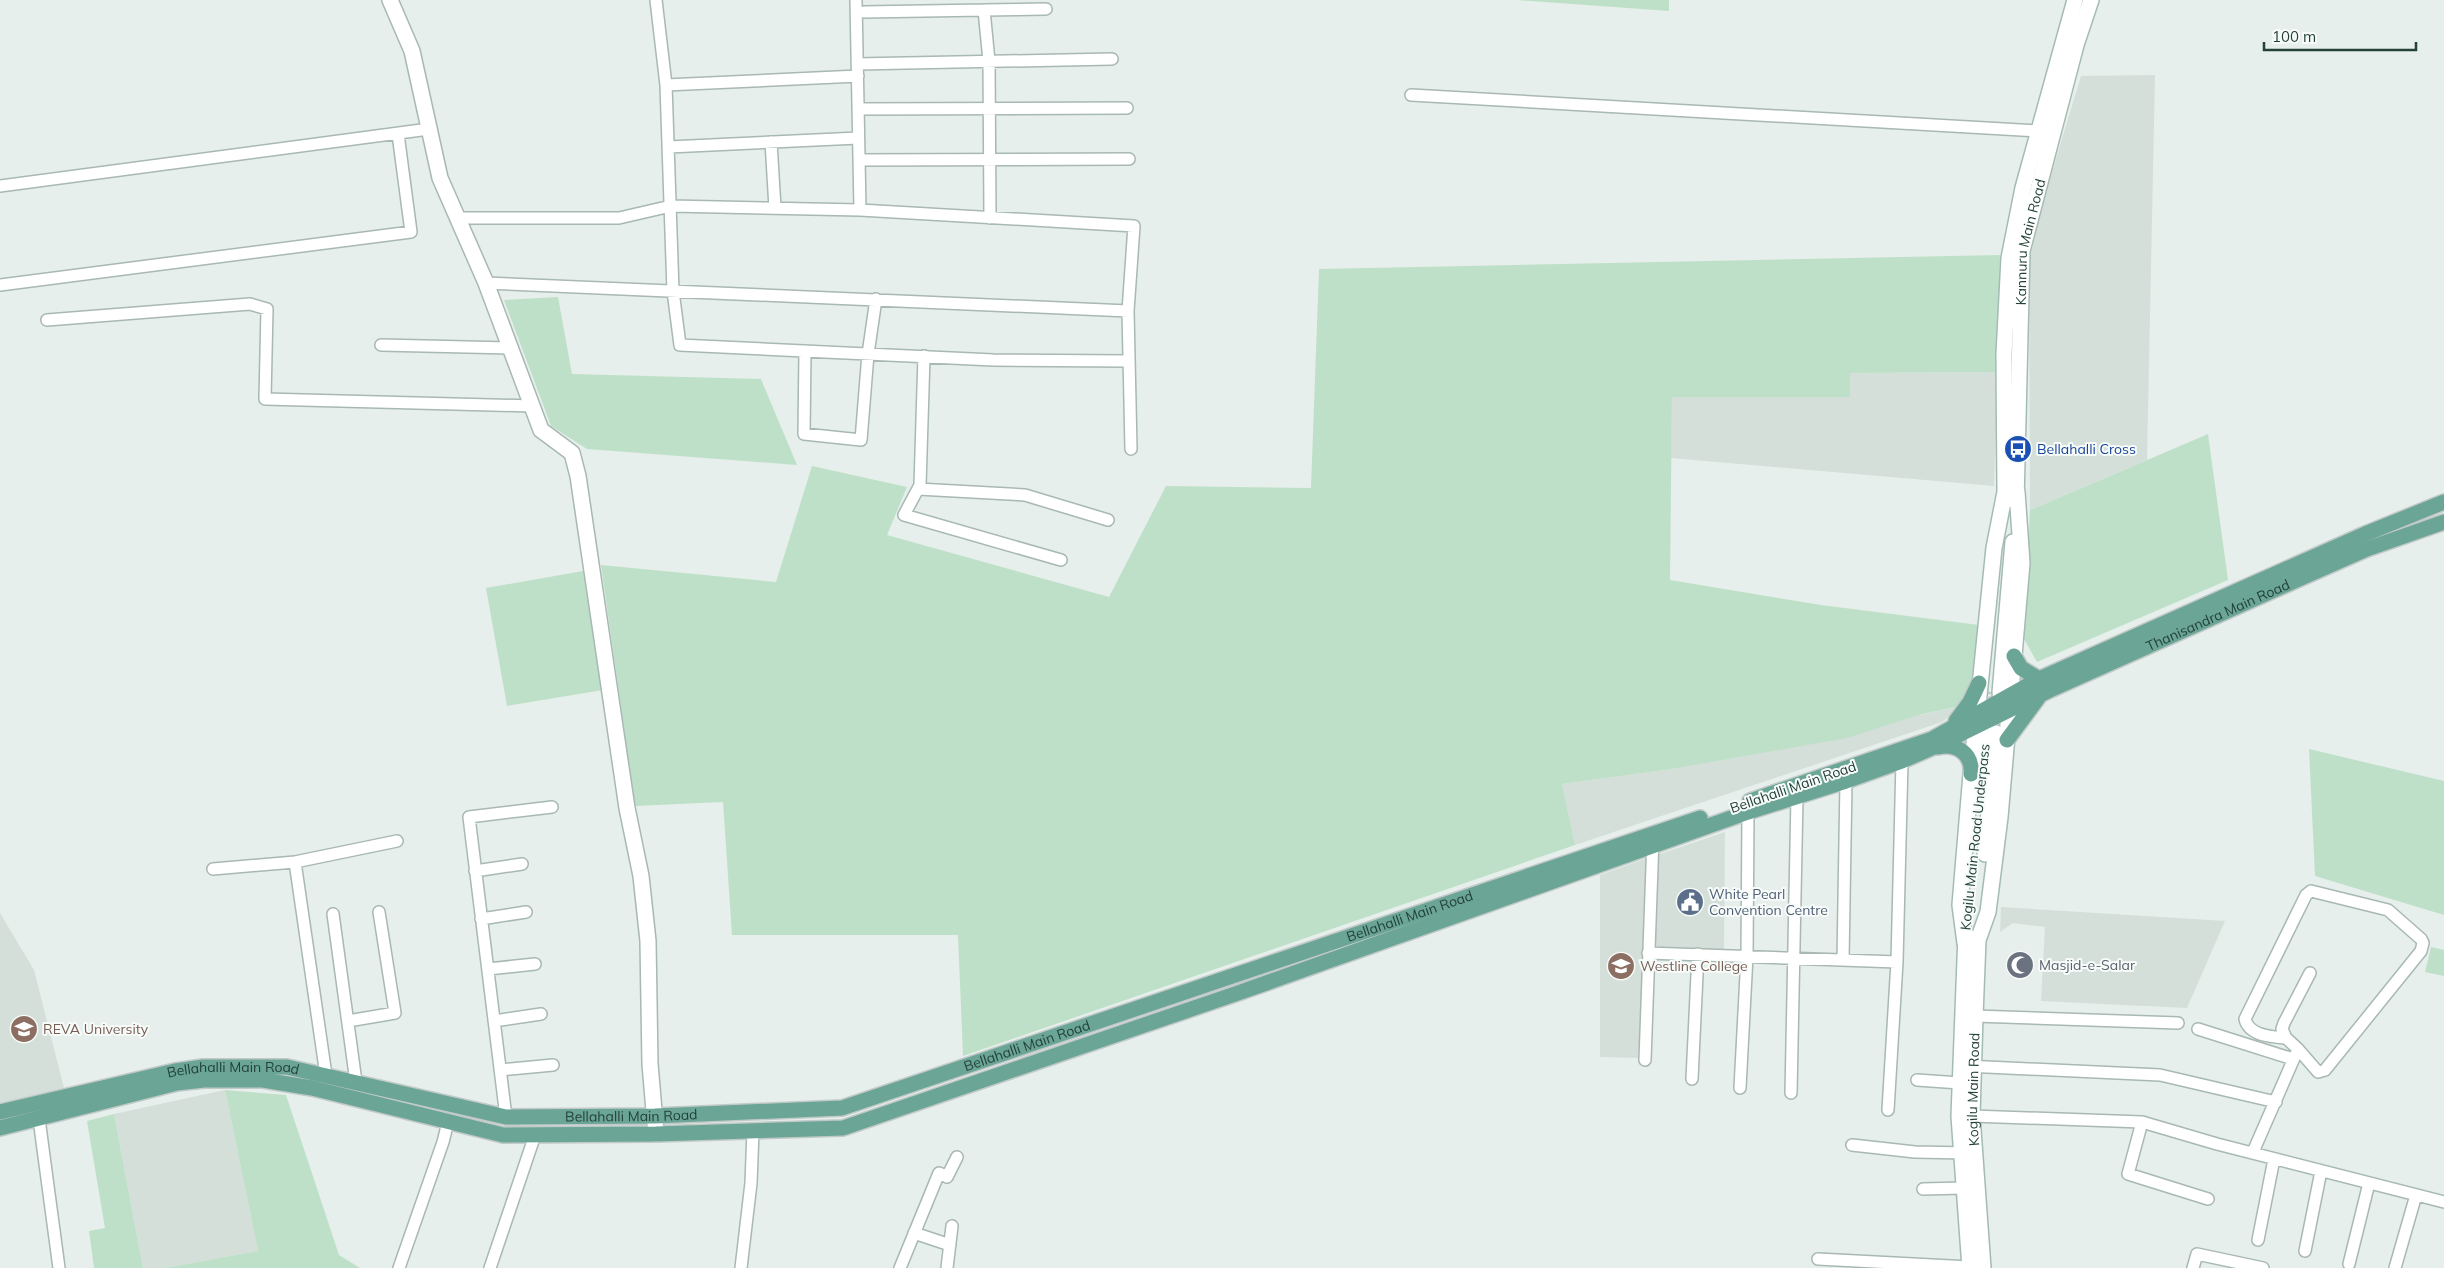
<svg xmlns="http://www.w3.org/2000/svg" width="2444" height="1268" viewBox="0 0 2444 1268" font-family="Mulish,sans-serif">
  <rect width="100%" height="100%" fill="#e6efeb"/>
  <path fill="#d4dfda" d="M2155,75l-8,385 -117,50 -1,-249 15,-63 37,-122z
    M1998,372l-4,114 -323,-28 1,-62 177,1 1,-24z
    M1961,706l-19,16 -367,123 -13,-61 103,-14z
    M1725,832l-1,119 -71,-2 4,-94z
    M1650,857l-12,201 -38,-1v-182z
    M2001,907l224,14 -38,87 -146,-7 4,-74 -32,-4 -13,9z
    M0,913l34,57 30,118 -64,15z
    M225,1090l33,161 -93,17h-22l-29,-154z"/>
  <path fill="#bfe0c8" d="M1517,0h152v11z
    M2000,255l-2,117 -148,1v24h-178l-2,183 151,25 158,20 -6,57 -12,24 -39,8 -75,24 -182,32 -103,14 13,61 -612,211 -5,-121h-226l-9,-133 -88,4 -34,-241 175,17 36,-116 95,21 -20,48 222,62 57,-111 145,2 8,-219z
    M558,297l14,77 189,5 36,86 -210,-16 -36,-23 -47,-126z
    M2208,434l20,146 -191,82 -13,-23 6,-129z
    M583,571l20,119 -96,16 -21,-118z
    M2309,749l135,32v134l-129,-39z
    M2431,947l13,3v26l-19,-4z
    M225,1090l61,5 53,160 21,13h-195l93,-17z
    M114,1114l29,154h-49l-5,-37 16,-3 -18,-107z"/>
  <g fill="none" stroke-linecap="round" stroke-linejoin="round">
    <path stroke="#bfccc8" stroke-width="15" stroke-dasharray="15 8" stroke-linecap="butt" d="M1987,717l3,-25"/>
    <g stroke="#a8b8b2" stroke-width="14">
      <path id="minor" d="M656,0l10,85
        M856,0l4,210
        M864,12l120,-2
        M857,64l255,-5
        M858,76l-192,9 7,206 7,54 313,15 136,1
        M1411,95l628,36
        M858,109l269,-1
        M771,142l4,66
        M669,147l189,-9
        M859,160l270,-1
        M0,186l429,-57
        M458,218h161l52,-12 189,4 274,16 -6,85
        M990,218l-1,-157 -5,-51 62,-1
        M486,283l642,28 3,138
        M0,285l411,-53 -13,-98
        M47,320l203,-16 17,5 -2,90 268,7
        M381,345l131,3
        M805,351l-1,83 57,6 7,-86 8,-55
        M924,356l-4,129 -16,30 157,45
        M918,489l107,6 83,25
        M295,862l102,-21
        M213,869l82,-7 31,213
        M475,871l47,-7
        M333,914l23,168
        M481,919l45,-7
        M1648,953l249,9
        M1843,960l3,-179
        M488,969l47,-5
        M1975,1016l203,7
        M348,1021l47,-8 -16,-101
        M494,1021l47,-7
        M2198,1029l95,30
        M2286,1038l-4,-9 2,-6 26,-50
        M1645,1060l8,-221
        M1966,1066l194,9 116,27
        M500,1070l53,-5
        M1692,1079l6,-125
        M1917,1080l43,3
        M1740,1088l7,-132 1,-144
        M1791,1093l6,-296
        M1888,1110l9,-148 5,-201
        M1972,1116l170,6 75,22 227,58
        M506,1117l-37,-300 83,-10
        M39,1119l20,149
        M2142,1122l-14,52 80,25
        M1852,1145l63,7 53,1
        M2253,1152l45,-103 -12,-11c-14,-1 -37,-2 -41,-19l61,-124 5,-4 77,19 33,29 2,4 -2,8 -96,119 -7,2 -20,-23
        M1923,1189l40,-1
        M914,1233l36,12
        M2258,1240l16,-81
        M2305,1251l16,-80
        M1818,1259l152,8
        M2349,1264l20,-81
        M399,1268l44,-126 5,-20
        M490,1268l45,-133
        M741,1268l10,-85 2,-52
        M900,1268l39,-95 8,4 10,-20
        M947,1268l5,-42
        M2193,1268l4,-14 66,14
        M2395,1268l21,-73"/>
    </g>
    <g stroke="#a8b8b2" stroke-width="18">
      <path id="tertiary" d="M390,0l22,51 28,127 46,105 55,147 31,23 6,23 49,332 14,68 7,65 2,123 6,70"/>
    </g>
    <g stroke="#a4bbb3" stroke-width="18">
      <g id="secondary">
        <path id="s1" d="M2016,502l6,-251 54,-206 15,-45"/>
        <path d="M2000,693l13,-151"/>
        <path d="M1979,802l7,-71"/>
        <path d="M1985,854l11,-121"/>
        <path d="M1966,934l-7,182 11,152"/>
        <path d="M1965,943l-5,-38 11,-131 23,-226 11,-56 -1,-138 5,-96 14,-70 52,-188"/>
        <path id="s2" d="M1983,1268l-11,-152 3,-100 3,-76 10,-28 12,-95 22,-254 -5,-71"/>
      </g>
    </g>
    <g stroke="#c2cac8" stroke-width="18">
      <g id="primary">
        <path d="M2014,656l7,12 18,11"/>
        <path d="M1956,721l14,-19 9,-19"/>
        <path d="M2007,740l31,-42"/>
        <path d="M1938,747c18,-4 35,6 33,27"/>
        <path d="M1750,801l182,-62 107,-60 326,-145 79,-32"/>
        <path id="s3" d="M0,1112l175,-41 28,-4h84l219,50 149,-1 187,-8 858,-290"/>
        <path id="s4" d="M0,1128l177,-45 27,-3h59l49,8 191,47 153,-1 187,-6 395,-135 510,-181 98,-31 56,-20 32,-14 116,-57 249,-111 68,-30 77,-27"/>
      </g>
    </g>
    <use href="#minor" stroke="#fff" stroke-width="11"/>
    <use href="#tertiary" stroke="#fff" stroke-width="15"/>
    <use href="#secondary" stroke="#fff" stroke-width="15"/>
    <use href="#primary" stroke="#6aa596" stroke-width="15"/>
  </g>
  <defs>
    <g id="bus-disc" transform="scale(1.4375)"><circle r="9.5" fill="#1a4fb4" stroke="#f7fbf9"/><path d="M-5-6H5V4H4V6H2V4H-2V6H-4V4H-5ZM-3.5-4V0h7V-4ZM-3.5 1.2v1.5H-2V1.2ZM2 1.2v1.5H3.5V1.2Z" fill="#fff"/></g>
    <g id="civic-disc" transform="scale(1.4375)"><circle r="9.5" fill="#5c6f8a" stroke="#f7fbf9"/><path d="M-.6-6.5H3V-4.5H.6V-3L4-1V1h2V6H-6V1h2V-1L-.6-3ZM-1.2 2.5V6h2.4V2.5Z" fill="#fff"/></g>
    <g id="mosque-disc" transform="scale(1.4375)"><circle r="9.5" fill="#6b7280" stroke="#f7fbf9"/><path d="M3.5-4.9A6 6 0 1 0 3.5 4.9A5 5 0 1 1 3.5-4.9Z" fill="#fff"/></g>
    <g id="university-disc" transform="scale(1.4375)"><circle r="9.5" fill="#8d6e63" stroke="#f7fbf9"/><path d="M0-5L7-2L0 1L-7-2ZM-4 1L0 2.5L4 1V4Q0 6-4 4Z" fill="#fff"/></g>
  </defs>
  <g fill-rule="evenodd">
    <use href="#bus-disc" x="2018" y="449"/>
    <use href="#civic-disc" x="1690" y="902"/>
    <use href="#mosque-disc" x="2020" y="965"/>
    <use href="#university-disc" x="1621" y="966"/>
    <use href="#university-disc" x="24" y="1029"/>
  </g>
  <g text-anchor="middle" stroke-width="4" stroke-linejoin="round" paint-order="stroke">
    <g font-size="14" fill="#24423a" stroke="#f7fbf9">
      <text dy="5" stroke="none"><textPath href="#s1" startOffset="261">Kannuru Main Road</textPath></text>
      <text dy="5" stroke="none"><textPath href="#s4" startOffset="2324">Thanisandra Main Road</textPath></text>
      <text transform="translate(1793 787) rotate(-19)" y="5">Bellahalli Main Road</text>
      <text transform="translate(1975 837) rotate(-84)" y="5">Kogilu Main Road Underpass</text>
      <text dy="5" stroke="none"><textPath href="#s3" startOffset="1452">Bellahalli Main Road</textPath></text>
      <text dy="5" stroke="none"><textPath href="#s3" startOffset="1048">Bellahalli Main Road</textPath></text>
      <text dy="5" stroke="none"><textPath href="#s3" startOffset="238">Bellahalli Main Road</textPath></text>
      <text dy="5" stroke="none"><textPath href="#s2" startOffset="179">Kogilu Main Road</textPath></text>
      <text dy="5" stroke="none"><textPath href="#s3" startOffset="642">Bellahalli Main Road</textPath></text>
    </g>
    <g font-size="14" fill="#164399" stroke="#f7fbf9" text-anchor="start">
      <text x="2037" y="454">Bellahalli Cross</text>
    </g>
    <g font-size="14" fill="#4e5e75" stroke="#f7fbf9" text-anchor="start">
      <text x="1709" y="899">White Pearl<tspan x="1709" dy="16">Convention Centre</tspan></text>
    </g>
    <g font-size="14" fill="#5b616d" stroke="#f7fbf9" text-anchor="start">
      <text x="2039" y="970">Masjid-e-Salar</text>
    </g>
    <g font-size="14" fill="#785e54" stroke="#f7fbf9" text-anchor="start">
      <text x="1640" y="971">Westline College</text>
      <text x="43" y="1034">REVA University</text>
    </g>
  </g>
  <path d="M2264 42v8h152v-8" fill="none" stroke="#24423a" stroke-width="2.5"/>
  <text x="2272" y="42" font-size="15" fill="#24423a" stroke="#f7fbf9" stroke-width="4" paint-order="stroke">100 m</text>
</svg>
